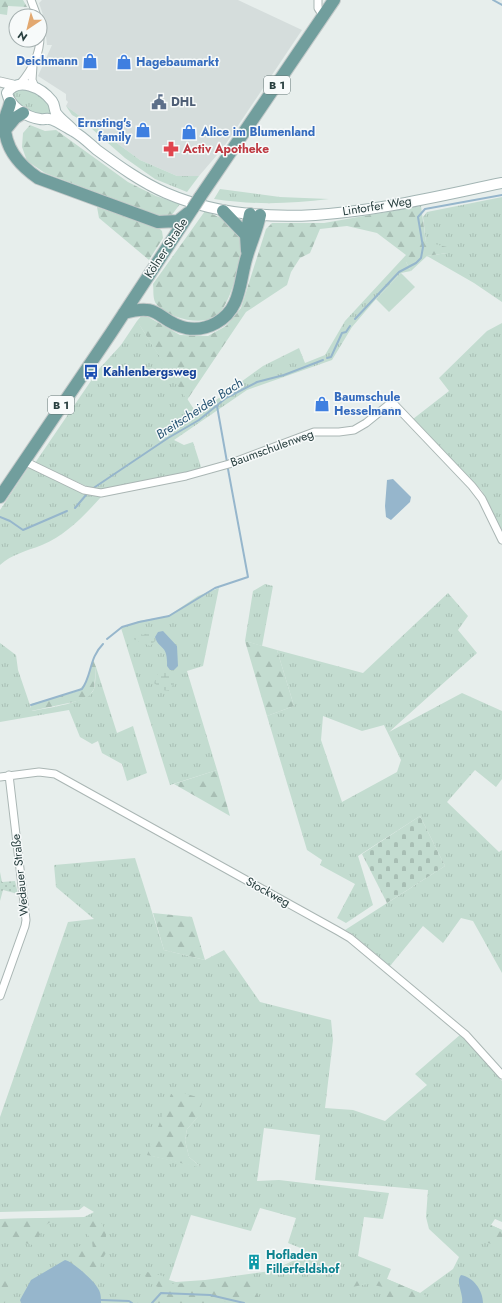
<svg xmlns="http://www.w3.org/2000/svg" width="502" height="1303" viewBox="0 0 502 1303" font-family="Jost,sans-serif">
  <defs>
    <pattern id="grass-tufts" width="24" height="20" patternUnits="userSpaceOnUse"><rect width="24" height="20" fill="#c3dcd0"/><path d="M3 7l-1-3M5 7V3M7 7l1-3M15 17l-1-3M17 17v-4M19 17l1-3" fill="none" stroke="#a8beb4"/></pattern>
    <pattern id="forest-firs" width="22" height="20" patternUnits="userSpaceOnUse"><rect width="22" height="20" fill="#c3dcd0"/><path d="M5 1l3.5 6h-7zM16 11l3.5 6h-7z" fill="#a8beb4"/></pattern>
    <pattern id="wetland-marsh" width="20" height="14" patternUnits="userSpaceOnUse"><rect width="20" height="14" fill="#c3dcd0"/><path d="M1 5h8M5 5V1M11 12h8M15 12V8" fill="none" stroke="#a8beb4"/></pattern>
    <pattern id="cemetery-stones" width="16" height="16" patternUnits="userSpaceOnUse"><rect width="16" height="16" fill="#c3dcd0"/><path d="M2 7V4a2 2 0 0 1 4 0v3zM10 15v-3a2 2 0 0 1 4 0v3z" fill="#a8beb4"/></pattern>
    <pattern id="garden-dots" width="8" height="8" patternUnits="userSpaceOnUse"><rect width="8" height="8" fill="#c3dcd0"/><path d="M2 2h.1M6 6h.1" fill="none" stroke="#a8beb4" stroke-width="1.8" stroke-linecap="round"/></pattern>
  </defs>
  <rect width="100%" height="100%" fill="#e7eeec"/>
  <path fill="#d5dddc" d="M42,0h196l64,30 -79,118 -24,28h-22l-37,-16 -55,-40 -19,-14 2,-4 -2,-2v-6l-28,-18 14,-31h-5l-3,-27 -5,-15z"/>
  <path fill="url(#grass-tufts)" fill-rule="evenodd" d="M18,88c16,2 28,9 35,24l-2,3c-17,3 -29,-8 -40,-19z
    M66,106l74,54 37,16h22l-12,16 -32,-13 -30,-21 -42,-37 -11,-6z
    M220,189l60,8 49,2c-40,5 -75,6 -115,0z
    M502,197v105l-28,-19 -47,-27 20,-3 -21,-11 -3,-25 4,-5z
    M406,255v7l5,9 -10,2 -25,26 -24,28 -20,33 -85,30 -73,50 10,5 9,-3 8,25 -5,3 -90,20h-11l-60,-27 64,-94 22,-24 16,-24 60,93 66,-48 36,-18 6,15 20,-8 20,-34z
    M502,323v209l-20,-41 -69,-72 36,-28 -10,-13 48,-47z
    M28,468h5l55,27 13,2c-17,19 -35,38 -59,48 -15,6 -30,9 -42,20v-55z
    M265,584l8,2 -11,60 -17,-5 8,-50z
    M219,588l-16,78 -16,5 30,99 -47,15 -49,-157 18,-7 29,-5 30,-20z
    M448,593l20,23 -10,14 19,23 -88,79 73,-39 40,18v68l-6,8 -21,-17 -28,32 52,50 3,-2v123l-29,-52 -12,-3 -18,25 -20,-17 -33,40 -38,-32 -7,-4 100,-64 -25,-50 -62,40 15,49 -27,18 -9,-5 18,-34 -35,-19 2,-5 -15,-10 -40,-134 27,-10 -17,-56 86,23zM323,716l39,15 22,-6 17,35 -4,12 -55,30 -21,-62z
    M0,643l16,12 2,15 14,41c14,-3 57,-8 62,-22 2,-7 1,-15 2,-22l21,66 16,-7 14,47 -20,8 -5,-17 -20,-11 -4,-12 -6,3 -12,-7 -11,-27 -69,12z
    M135,858l29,92 41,10 19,-10 36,52 71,18 2,20 -8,68 28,2 32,11 42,-36 -12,-11 46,-40 41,47v141l-7,-3 -4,6 11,5v73h-502v-84l84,-2 10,-5 -10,-6 -5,4 -79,2v-95l68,-195 26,-3 -38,-32 -2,-22zM198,1117l-11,12 -2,11 4,17 12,10 -53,-12zM264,1128l56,7 -5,45 113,10 -2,27 3,12 30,28 -6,12 -33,24 -33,-14 4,-10 -33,-13 6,-39 19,2 6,-26 -110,-13 -22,1zM260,1208l36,10 -8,25 15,6 -4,9 -28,13 -66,9 -29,2 -7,-2 22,-65 60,16z"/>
  <path fill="url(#forest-firs)" d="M0,0h23l4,7 -19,-1 -1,9 -7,-1z
    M30,125l15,6 11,-1 72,52 28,14 24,8 -9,12 -10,1 -116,-44 -18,-12 -5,-14 1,-14z
    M421,206l5,36 21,5v6l-20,3 -16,15 -5,-9v-7l-29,-22 -30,-7 -27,3 -10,24 -10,5 -9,14 -4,13 -41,27 -59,88 -50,-79 6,-7 37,21 28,1 18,-10 15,-18 25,-79 6,-6h52z
    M97,207l62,21 3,3 1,7 -14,22 -50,-42z
    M205,211c11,5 30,11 35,23 6,16 -10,76 -26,84 -17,7 -44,0 -57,-13 -5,-6 -3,-14 -4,-21z
    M245,641l32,9 17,56 -27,10z
    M93,659l3,8 -2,22 -5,7 -11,5 -47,10v-7l47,-13 8,-9z
    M217,770l13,46 -56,-32z
    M153,913l39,4 13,43 -41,-10z
    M184,1093l19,6 -5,18 -11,12 -2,11 4,17 13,11 -55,-13 24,-61z
    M56,1218l-13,9 -7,17 -3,1c-12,-2 -21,-8 -33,-3v-23z
    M96,1218l6,6 4,10v19l-5,8 -3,27 -30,-27 2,-8 9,-7 8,5 6,-1 -1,-9 -6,-9 4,-9z
    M491,1225l11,5v16l-19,-4z
    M143,1271l20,5 9,8 85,-6 3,1 -4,12 4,9c-14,3 -28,-2 -42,3h-81l9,-3 19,-10c-10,-4 -18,-7 -22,-19z
    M0,1272l9,12 -4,19h-5z
    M387,1279l40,17c-18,7 -26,7 -45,-1l1,-8 -15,-3 -16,3v-4l4,-3z"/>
  <path fill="url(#wetland-marsh)" d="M138,632l5,3 7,-3h8l-3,5 1,3 -6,6 -17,-7 -2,-5z
    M167,666l3,4h4v13l-5,8 -6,-1 -9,-7 3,-8z"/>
  <path fill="url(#cemetery-stones)" d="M420,816l25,50 -58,37 -25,-49z"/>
  <path fill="#c3dcd0" d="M401,273l14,14 -26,25 -13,-13z"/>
  <path fill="url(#garden-dots)" d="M0,872l2,10 13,-1 3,13 -15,-4 -3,11z"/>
  <path fill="#96b6cc" d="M393,479l18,18 -1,5 -19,18 -5,-3 -1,-11 2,-26z
    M163,631l14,15 1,20 -4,4h-4l-3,-4c1,-22 -8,-16 -12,-29l3,-5z
    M65,1260c7,1 28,20 32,27 4,5 4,10 4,16h-80l-1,-3 11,-20z
    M461,1275c12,2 22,15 22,28h-21c2,-9 -7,-21 -1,-28z"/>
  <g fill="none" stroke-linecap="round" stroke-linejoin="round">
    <path stroke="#96b6cc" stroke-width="2" d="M493,0l9,5
      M355,319l44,-47 17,-9 5,-5 2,-11 -5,-30 7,-8 77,-14
      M327,358l4,-1 11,-24 4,-1 4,-6
      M217,406l10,56
      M92,489l76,-51 31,-18 27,-22 31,-16 27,-7 39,-15
      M75,508l11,-13
      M0,517l10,4 13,9 44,-19
      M107,639l15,-12 17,-5 30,-6 46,-28 33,-11 -20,-108
      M31,705l51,-16c10,-14 7,-31 21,-45
      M101,1300l28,1 3,2
      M152,1303l9,-10 49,2 34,8"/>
    <g stroke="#aab6b4" stroke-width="9">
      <path id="minor" d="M31,0l6,16
        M318,0v8l5,8
        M33,66l-1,14 3,7
        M20,84c13,-15 21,-31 20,-51
        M24,461l60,29 17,3 85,-17 43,-12 85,-32h25l15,-2 12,-7 26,-21 80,84 10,13 20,41
        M0,777l39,-5 16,2 283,157 12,7 116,97 36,40
        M0,996l25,-70 1,-6 -17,-145"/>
    </g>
    <g stroke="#aab6b4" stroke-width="11">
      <path id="tertiary" d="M0,82l13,3"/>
    </g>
    <g stroke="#a3b5b4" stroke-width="12">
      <path id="secondary" d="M74,131c-5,-6 -14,-12 -18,-18 -2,-4 -1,-8 -4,-12 -10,-13 -34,-25 -45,-8 3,14 19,24 33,26 3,1 7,-1 9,0 5,0 20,10 24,12 9,5 17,13 24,19 22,16 44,32 69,43 107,46 228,12 336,-10"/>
    </g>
    <g stroke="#c3c9c9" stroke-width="14">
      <path id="primary" d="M10,103c-1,6 -5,12 -5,18 -2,26 14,44 33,57l120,44 20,-1 10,-8
        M6,129l9,-11 8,-5
        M200,197l134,-197
        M223,211l23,24
        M247,251l-1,-16 4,-21
        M124,313c38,-11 32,8 62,15 10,2 21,0 30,-5 26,-14 23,-42 31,-67 4,-14 10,-26 13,-41
        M0,497l111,-164 82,-125"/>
    </g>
    <use href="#minor" stroke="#fff" stroke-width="7"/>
    <use href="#tertiary" stroke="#fff" stroke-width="9"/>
    <use href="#secondary" stroke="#fff" stroke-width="10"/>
    <use href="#primary" stroke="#719e9d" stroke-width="12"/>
    <g stroke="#c3c9c9" stroke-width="14" stroke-linecap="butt">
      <path id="primary-bridge" d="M193,208l7,-11"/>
    </g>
    <use href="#primary-bridge" stroke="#719e9d" stroke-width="12"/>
  </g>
  <defs>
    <g id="shop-bare" transform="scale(1.2)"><path d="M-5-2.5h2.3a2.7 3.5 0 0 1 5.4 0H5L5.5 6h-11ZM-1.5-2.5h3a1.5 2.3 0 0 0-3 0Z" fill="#3f7fe0" stroke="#f7fafa" stroke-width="2.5" paint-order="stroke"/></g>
    <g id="civic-bare" transform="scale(1.2)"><path d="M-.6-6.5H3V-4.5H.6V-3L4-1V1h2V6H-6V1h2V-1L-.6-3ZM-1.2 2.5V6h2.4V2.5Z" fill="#5c6f8a" stroke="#f7fafa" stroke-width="2.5" paint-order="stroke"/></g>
    <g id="pharmacy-bare" transform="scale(1.2)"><path d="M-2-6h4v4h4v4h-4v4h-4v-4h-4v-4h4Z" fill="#e0444e" stroke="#f7fafa" stroke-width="2.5" paint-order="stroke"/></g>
    <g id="bus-bare" transform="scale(1.2)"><path d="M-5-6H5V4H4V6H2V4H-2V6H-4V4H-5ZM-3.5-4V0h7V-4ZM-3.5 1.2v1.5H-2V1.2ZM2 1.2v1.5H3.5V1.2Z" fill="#1a4fb4" stroke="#f7fafa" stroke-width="2.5" paint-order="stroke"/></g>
    <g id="building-bare" transform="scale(1.2)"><path d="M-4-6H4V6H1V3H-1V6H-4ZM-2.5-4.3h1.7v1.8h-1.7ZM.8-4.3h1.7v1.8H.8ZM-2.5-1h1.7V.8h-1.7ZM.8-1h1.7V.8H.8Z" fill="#0f9aa8" stroke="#f7fafa" stroke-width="2.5" paint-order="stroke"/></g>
  </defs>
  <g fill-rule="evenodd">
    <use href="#shop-bare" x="90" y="61"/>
    <use href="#shop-bare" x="124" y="62"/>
    <use href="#civic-bare" x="159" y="102"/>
    <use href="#shop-bare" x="143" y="130"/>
    <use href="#shop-bare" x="189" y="132"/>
    <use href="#pharmacy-bare" x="171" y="149"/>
    <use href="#bus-bare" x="91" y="372"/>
    <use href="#shop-bare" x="322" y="404"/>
    <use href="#building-bare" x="254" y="1262"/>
  </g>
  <g text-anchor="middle" stroke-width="3" stroke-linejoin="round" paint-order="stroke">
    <g fill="#f7fafa" stroke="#657676" stroke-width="1">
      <rect x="264" y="76" width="26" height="18" rx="3"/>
      <rect x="48" y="396" width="26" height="18" rx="3"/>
    </g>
    <g font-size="11" font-weight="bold" fill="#273e3e">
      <text x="277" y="89">B 1</text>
      <text x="61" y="409">B 1</text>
    </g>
    <g font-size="12" font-weight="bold" fill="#366cbe" stroke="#f7fafa" text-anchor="start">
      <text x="78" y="65" text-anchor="end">Deichmann</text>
      <text x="136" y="66">Hagebaumarkt</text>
      <text x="131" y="127" text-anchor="end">Ernsting's<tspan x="131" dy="14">family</tspan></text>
      <text x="201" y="136">Alice im Blumenland</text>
      <text x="334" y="401">Baumschule<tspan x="334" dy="14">Hesselmann</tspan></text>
    </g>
    <g font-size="12" font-weight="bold" fill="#4e5e75" stroke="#f7fafa" text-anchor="start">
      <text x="171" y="106">DHL</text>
    </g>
    <g font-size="12" font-weight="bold" fill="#be3a42" stroke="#f7fafa" text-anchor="start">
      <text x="183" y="153">Activ Apotheke</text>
    </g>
    <g font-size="12" fill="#273e3e" stroke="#f7fafa">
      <text transform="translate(377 206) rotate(-9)" y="4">Lintorfer Weg</text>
      <text transform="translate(166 248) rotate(-57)" y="4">Kölner Straße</text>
      <text transform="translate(272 448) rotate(-20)" y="4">Baumschulenweg</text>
      <text transform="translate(20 875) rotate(-96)" y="4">Wedauer Straße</text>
      <text transform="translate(268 892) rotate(29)" y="4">Stockweg</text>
    </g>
    <g font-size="12" font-weight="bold" fill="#164399" stroke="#f7fafa" text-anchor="start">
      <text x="103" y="376">Kahlenbergsweg</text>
    </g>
    <g font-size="12" font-weight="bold" fill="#0d838f" stroke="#f7fafa" text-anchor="start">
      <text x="266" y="1259">Hofladen<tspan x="266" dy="14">Fillerfeldshof</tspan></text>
    </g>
    <g font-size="13" font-style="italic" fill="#285574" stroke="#f7fafa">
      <text transform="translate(199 408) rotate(-33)" y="5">Breitscheider Bach</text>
    </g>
  </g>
  <g transform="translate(28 28) rotate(215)"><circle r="19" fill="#f7fafa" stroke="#a4afaf"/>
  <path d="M0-3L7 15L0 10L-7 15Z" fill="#e2a870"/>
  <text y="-6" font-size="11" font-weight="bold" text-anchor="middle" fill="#273e3e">N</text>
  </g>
</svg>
